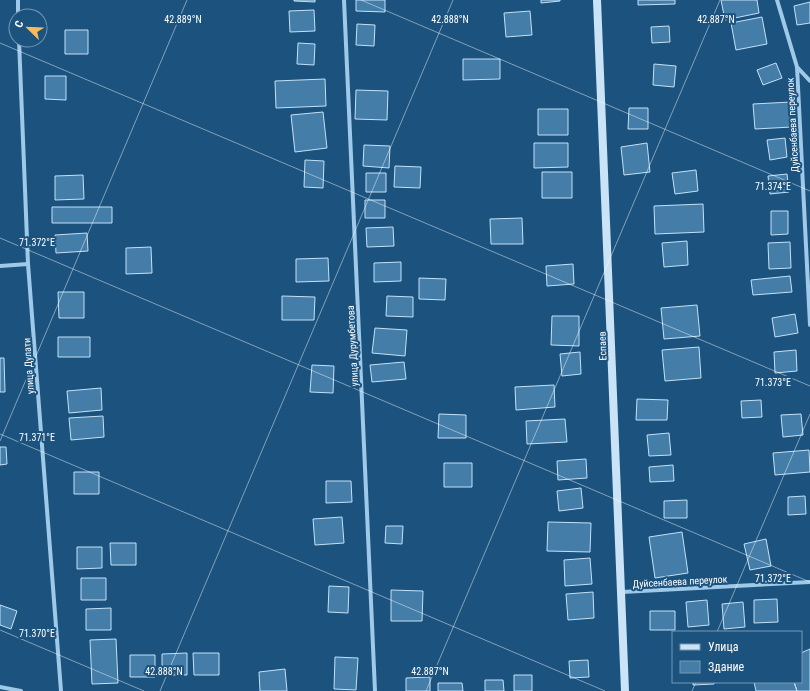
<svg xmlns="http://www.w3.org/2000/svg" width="810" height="691" viewBox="0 0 810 691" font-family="'Roboto Condensed',sans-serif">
  <rect width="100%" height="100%" fill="#1c537e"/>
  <path fill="#447da8" stroke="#c3e1f7" d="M294,0h21v2l-21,-1z
    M356,0h29v12l-29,-1z
    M541,0h19v1l-19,2z
    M638,0h37v4l-37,1z
    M721,0h36l2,13 -34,7z
    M810,2v21l-13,2 -3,-19z
    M314,10l1,21 -25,1 -1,-21z
    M530,11l2,24 -26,2 -2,-24z
    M762,17l5,27 -31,6 -5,-27z
    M357,24l18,1 -1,21 -18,-1z
    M669,26l1,16 -18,1 -1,-16z
    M65,30h23v24h-23z
    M298,43l17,1 -1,21 -17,-1z
    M463,59h37v20l-37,1z
    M776,63l6,15 -19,7 -6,-15z
    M654,64l22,2 -2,21 -21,-2z
    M45,76h21v24l-21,-1z
    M325,79l1,27 -50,2 -1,-27z
    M356,90l32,1 -1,29 -32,-1z
    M791,102l1,25 -37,2 -2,-25z
    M629,108h19v21h-20z
    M538,109h30v26h-30z
    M323,112l4,36 -32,4 -4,-37z
    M785,138l2,19 -17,3 -3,-20z
    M534,143h34v24l-34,1z
    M647,143l3,29 -26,3 -3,-28z
    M364,145l26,1 -1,22 -26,-2z
    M305,160l19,1 -1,27 -19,-1z
    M395,166l26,1 -1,21 -26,-1z
    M696,170l2,21 -23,3 -3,-21z
    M542,172h30v26h-30z
    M366,173h20v19h-20z
    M787,174l2,18 -19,2 -2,-18z
    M83,175l1,24 -29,1v-24z
    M365,200h20v18h-20z
    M703,204l1,28 -49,2 -1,-28z
    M52,207h60v16h-60z
    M771,211h17v23l-17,1z
    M522,218l1,26h-32l-1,-25z
    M393,227l1,19 -27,1 -1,-19z
    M87,233l1,18 -32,2 -1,-18z
    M687,241l1,24 -24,2 -2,-24z
    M790,242l1,26 -22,1 -1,-26z
    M151,247l1,26 -26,1v-26z
    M328,258l1,23 -33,1v-23z
    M401,262v19l-27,1v-19z
    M573,264l1,20 -27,2 -1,-20z
    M790,276l2,16 -39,3 -2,-15z
    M419,278l27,1 -1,21 -26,-1z
    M58,292h26v26h-25z
    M282,296l33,1 -1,23h-32z
    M387,296l26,1v20l-27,-1z
    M697,305l3,31 -36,3 -3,-31z
    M795,314l3,19 -23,4 -3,-19z
    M552,316h27v30l-28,-1z
    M375,328l32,2 -2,26 -33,-3z
    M58,337h32v20h-32z
    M699,347l2,31 -36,3 -3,-31z
    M796,350l1,21 -22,2 -1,-21z
    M580,352l1,22 -19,2 -2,-22z
    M0,358h4l1,34h-5z
    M404,362l2,17 -34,3 -2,-17z
    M312,365l22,1 -1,27 -23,-1z
    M554,385l1,22 -39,3 -1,-23z
    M101,388l1,22 -33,3 -2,-22z
    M637,399l31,1 -1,20h-31z
    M761,400l1,17 -20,1 -1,-17z
    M439,414l27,1v23h-28z
    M801,414l2,21 -20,2 -2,-22z
    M103,416l1,21 -33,3 -2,-22z
    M565,419l2,23 -40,2 -1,-23z
    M669,433l2,22 -22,1 -2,-21z
    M0,447h6l1,17 -7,1z
    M809,450l1,22 -35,3 -2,-22z
    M586,459l1,19 -29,2 -1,-19z
    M444,463h28v24h-28z
    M673,465l1,16 -24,1 -1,-15z
    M74,472h25v22h-25z
    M326,481h25l1,21 -26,1z
    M581,488l2,20 -24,3 -2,-20z
    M805,496l1,18 -18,1v-18z
    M687,500v18h-23v-17z
    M342,517l2,26 -29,2 -2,-26z
    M548,522l43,1 -1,29 -43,-1z
    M386,526h17l-1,18 -17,-1z
    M682,532l6,41 -33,5 -6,-41z
    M766,539l5,27 -21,4 -6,-26z
    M110,543h26v22h-25z
    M77,547h25v21l-25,1z
    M590,558l2,26 -27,2 -1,-26z
    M81,578h25v22h-25z
    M329,586l20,1 -1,26 -20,-1z
    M391,590l32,1 -1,30h-31z
    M593,592l1,26 -26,2 -2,-26z
    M777,599l1,23 -24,1v-23z
    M707,600l2,25 -21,2 -2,-25z
    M743,602l2,25 -21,2 -2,-25z
    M0,605l17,6 -6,18 -11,-4z
    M111,608v22h-25v-21z
    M650,611h25v19h-25z
    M116,639l2,44 -26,1 -2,-44z
    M810,649v42h-13l-3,-9h7v-29z
    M187,653v22h-25v-21z
    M193,653h26v22h-25z
    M130,655h25v22h-25z
    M335,657l23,1 -2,32 -22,-1z
    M588,660l1,17 -19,1 -1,-17z
    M285,669l2,22h-27l-1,-19z
    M514,675h18v16h-18z
    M430,677v14h-24v-13z
    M485,680h18l1,11h-19z
    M693,682h21v2l-21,1z
    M754,682h40l3,9h-41z
    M438,683h24l1,8h-25z"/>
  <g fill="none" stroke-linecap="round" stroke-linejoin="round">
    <path stroke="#9fc9e9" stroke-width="4" d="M18,0v16
      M344,0l31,691
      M777,0l20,67 13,14
      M19,40l9,224 33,427
      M797,67l13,258
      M0,266l28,-2
      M622,592l188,-10
      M0,687l21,4"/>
    <path stroke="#cae3f7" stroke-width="8" d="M597,0l28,691"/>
  </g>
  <path fill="none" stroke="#fff" stroke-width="1" stroke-opacity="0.45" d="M361,0l449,191M0,43l810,343M0,238l810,344M0,434l605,257M0,441l187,-441M0,630l144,61M717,632l93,-218M160,691l293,-691M426,691l294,-691M692,691l4,-9"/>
  <g text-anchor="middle" stroke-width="4" stroke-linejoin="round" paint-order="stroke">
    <g font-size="10" fill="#fff" stroke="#1c537e">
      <text transform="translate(792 125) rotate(-93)" y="4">Дуйсенбаева переулок</text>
      <text transform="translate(352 346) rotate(-93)" y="4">улица Дурумбетова</text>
      <text transform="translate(602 346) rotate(-92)" y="4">Еспаев</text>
      <text transform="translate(28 366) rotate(-94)" y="4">улица Дулати</text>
      <text transform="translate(680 581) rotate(-3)" y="4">Дуйсенбаева переулок</text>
    </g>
  </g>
  <g font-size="10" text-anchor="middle" fill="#fff" stroke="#1c537e" stroke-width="4" stroke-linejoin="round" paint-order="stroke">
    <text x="183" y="23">42.889°N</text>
    <text x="450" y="23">42.888°N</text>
    <text x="716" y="23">42.887°N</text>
    <text x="773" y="190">71.374°E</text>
    <text x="37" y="246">71.372°E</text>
    <text x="773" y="386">71.373°E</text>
    <text x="37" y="441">71.371°E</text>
    <text x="773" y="582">71.372°E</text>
    <text x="37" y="637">71.370°E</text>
    <text x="164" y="675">42.888°N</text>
    <text x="430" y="675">42.887°N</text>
  </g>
  <rect x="672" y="631" width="130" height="52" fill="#1c537e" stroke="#7798b2"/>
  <rect x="680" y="644" width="20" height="6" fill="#cae3f7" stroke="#7798b2"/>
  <text x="708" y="651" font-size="12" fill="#ffffff">Улица</text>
  <rect x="680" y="661" width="20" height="12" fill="#447da8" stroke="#7798b2"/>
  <text x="708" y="671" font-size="12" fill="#ffffff">Здание</text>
  <g transform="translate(28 28) rotate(293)"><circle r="19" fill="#1c537e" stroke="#7798b2"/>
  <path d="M0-3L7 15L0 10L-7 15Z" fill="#f9b95d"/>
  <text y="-6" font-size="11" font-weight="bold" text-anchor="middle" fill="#ffffff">С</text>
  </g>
</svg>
